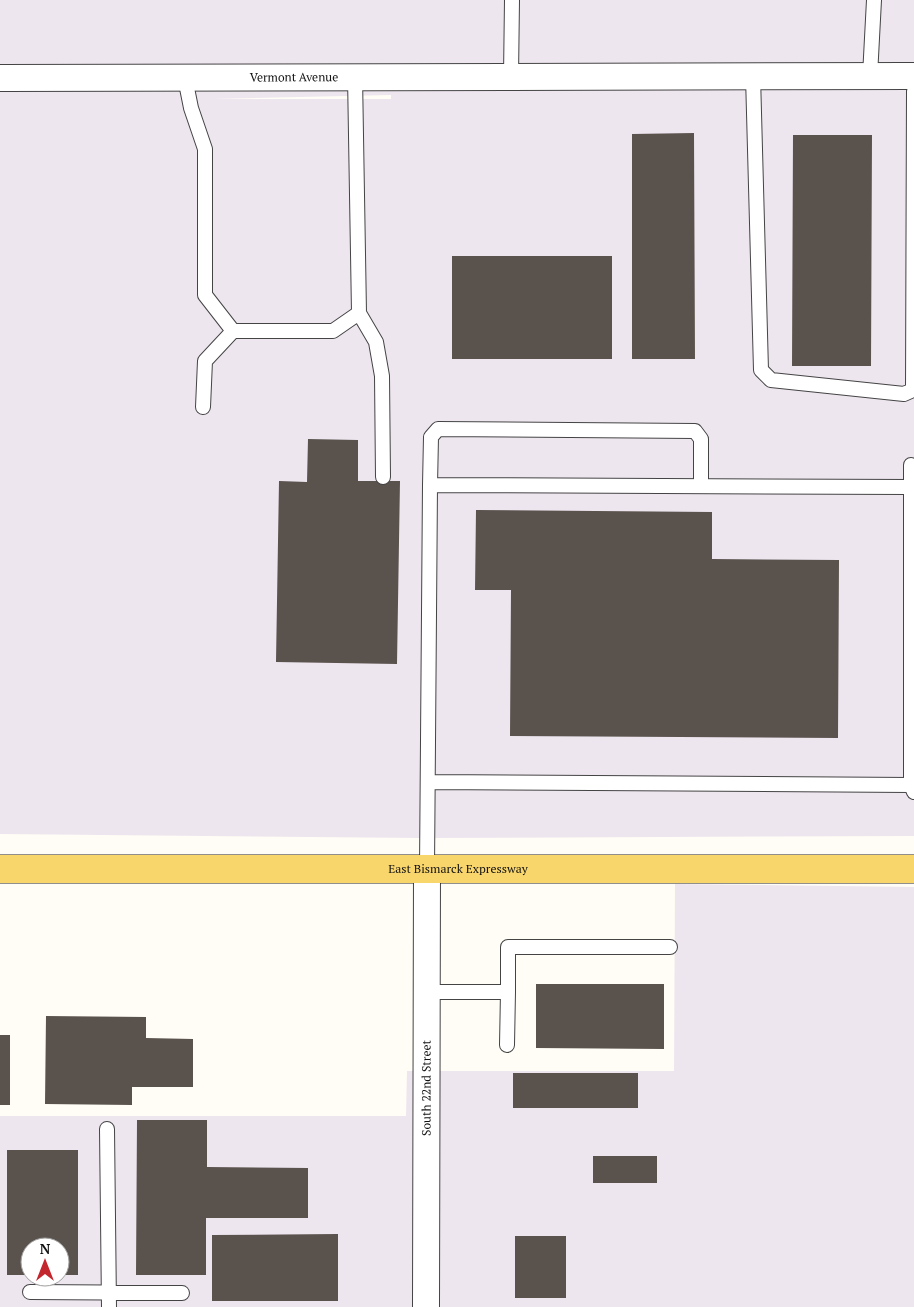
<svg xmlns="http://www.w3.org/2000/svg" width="914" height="1307" viewBox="0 0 914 1307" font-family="'PT Serif',serif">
  <rect width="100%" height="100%" fill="#fffdf5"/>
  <path fill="#eee6ef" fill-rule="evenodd" d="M0,0h914v836l-494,2 -420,-4zM391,95v4h-177z
    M675,884l239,3v420h-914v-191h406l1,-45h267zM30,1247h30v30h-30z"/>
  <path fill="#5a524d" d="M694,133l1,226h-63v-225z
    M793,135h79l-1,231h-79z
    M452,256h160v103h-160z
    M308,439l50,1v41h42l-3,183 -121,-2 3,-181 28,1z
    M476,510l236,2v47l127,1 -1,178 -328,-2 1,-146h-36z
    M536,984h128v65l-128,-1z
    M46,1016l100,1v21l47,1v48h-61v18l-87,-1z
    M0,1035h10v70h-10z
    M513,1073h125v35h-125z
    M137,1120h70v47l101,1v50h-102v57h-70z
    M7,1150h71v125h-18v-28h-30v28h-23z
    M593,1156h64v27h-64z
    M338,1234v67h-126v-66z
    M515,1236h51v62h-51z"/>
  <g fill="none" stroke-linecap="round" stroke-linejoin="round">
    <g stroke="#444" stroke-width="16">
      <path id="service" d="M511,76l1,-76
        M753,76l8,294 10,10 133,14 9,-4 1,-299
        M870,76l4,-76
        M185,78l6,30 14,41v146l28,36h100l26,-18 -4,-237
        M359,313l17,29 6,34 1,101
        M203,407l2,-46 28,-30
        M911,465v320l3,7
        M430,485l1,-48 7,-8 257,2 6,8v47
        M428,782l483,3
        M427,869l3,-384 481,2
        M428,992h80v-45h162
        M507,1045l1,-53
        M107,1129l2,178
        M30,1292l152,1"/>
    </g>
    <g stroke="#444" stroke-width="28">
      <g id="minor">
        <path id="s1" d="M0,78l914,-2"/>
        <path id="s2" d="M426,1307l1,-438"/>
      </g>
    </g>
    <g stroke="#222" stroke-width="29">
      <g id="primary">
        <path id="s3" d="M0,869h914"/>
      </g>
    </g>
    <use href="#service" stroke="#fff" stroke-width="14"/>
    <use href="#minor" stroke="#fff" stroke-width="26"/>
    <use href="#primary" stroke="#f9d66b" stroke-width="28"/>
  </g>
  <g text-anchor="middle" stroke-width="5" stroke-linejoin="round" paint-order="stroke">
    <g font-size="12" fill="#111" stroke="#fff">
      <text dy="4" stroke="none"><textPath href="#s1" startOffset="294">Vermont Avenue</textPath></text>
      <text dy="4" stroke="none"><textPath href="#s3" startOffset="458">East Bismarck Expressway</textPath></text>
      <text dy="4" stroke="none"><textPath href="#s2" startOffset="219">South 22nd Street</textPath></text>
    </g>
  </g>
  <g transform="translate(45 1262)"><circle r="24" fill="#ffffff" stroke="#a0a0a0"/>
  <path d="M0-4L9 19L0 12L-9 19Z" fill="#c4262e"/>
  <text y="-8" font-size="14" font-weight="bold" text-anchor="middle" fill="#111111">N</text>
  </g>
</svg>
